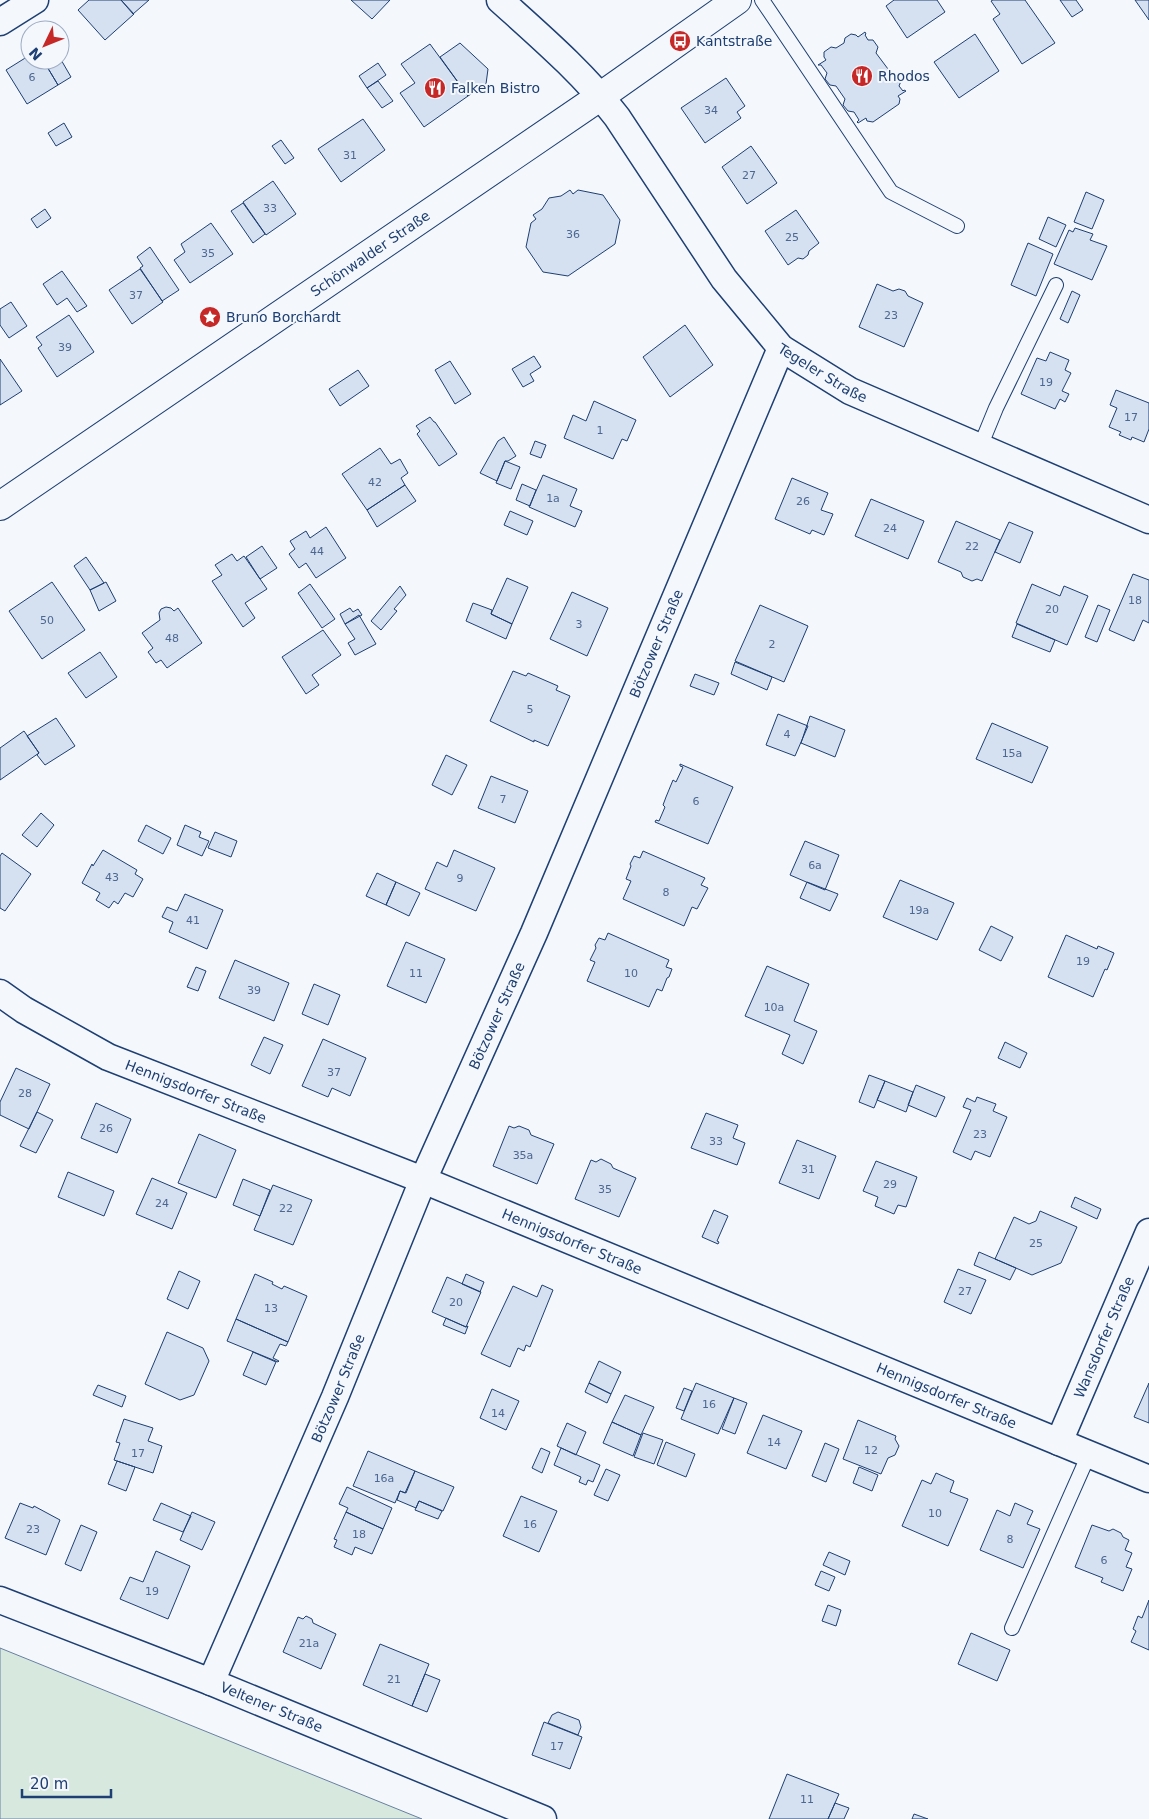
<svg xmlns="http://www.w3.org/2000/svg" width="1149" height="1819" viewBox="0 0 1149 1819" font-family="'DejaVu Sans',sans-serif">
  <rect width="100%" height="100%" fill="#f4f7fb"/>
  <path fill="#d7e8df" stroke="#687fa3" d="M0,1648l422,171h-422z"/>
  <path fill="#d5e0f0" stroke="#1d3f73" d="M89,0h32l13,14 -29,26 -27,-30z
    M121,0h28l-16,14z
    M351,0h39l-18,19z
    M894,0h43l8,12 -38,26 -21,-32z
    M993,0h32l30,43 -33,21 -29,-45 7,-5 -9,-13z
    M1060,0h16l7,10 -11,7z
    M1135,0h14v20z
    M865,32l1,2 -1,1 3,5h5l5,7 -2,6 15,20 5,1 5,7 -2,5 4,5 1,-1 2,1 -8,5 2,3 -1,5 -26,18 -6,-1 -1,-3 -8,5 -1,-1 2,-2 -5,-8 -6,-1 -5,-6 2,-6 -9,-13 -6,-1 -5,-6 2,-6 -6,-8h-3l8,-5 -2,-3v-5l7,-5 5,1 8,-5 1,-5 6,-4 5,1 2,2z
    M975,34l24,37 -40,27 -25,-36z
    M460,43l28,26 -2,15 -18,12 -28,-39z
    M430,44l38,52 -44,31 -24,-34 15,-10 -14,-19z
    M30,55v5h13l15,25 -31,19 -21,-34z
    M60,58l11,19 -13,8 -15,-25h17z
    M378,63l8,12 -19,13 -8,-12z
    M726,78l19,28 -8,6 4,6 -36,25 -24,-35z
    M378,81l15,20 -11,7 -15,-20z
    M363,119l22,31 -44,32 -23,-33z
    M64,123l8,14 -16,9 -8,-13z
    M281,140l13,18 -9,6 -13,-18z
    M751,146l26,37 -30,21 -25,-37z
    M273,181l23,33 -30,21 -23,-33z
    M570,190l3,4 5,-4 25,5 17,25 -5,24 -47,32 -25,-4 -17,-25 5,-24 5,-4 -3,-4 9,-6 7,-11 12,-2z
    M1086,192l18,8 -12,29 -18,-7z
    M243,203l22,31 -12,9 -22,-32z
    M45,209l6,9 -14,10 -6,-9z
    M796,210l23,33 -10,8 -1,4 -5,4 -5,-1 -10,7 -23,-34z
    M1048,217l18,8 -10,22 -17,-8z
    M211,223l22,31 -43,29 -16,-23 11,-8 -4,-8z
    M1075,228l18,6 -3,6 17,6 -15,34 -38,-16 15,-34 4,2z
    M1028,243l25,11 -17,42 -25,-11z
    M150,247l29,43 -17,11 -22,-33 3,-2 -6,-9z
    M140,269l23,33 -31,22 -23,-34z
    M62,271l25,35 -10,6 -10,-14 -10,7 -14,-21z
    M877,284l16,7 6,-2 6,2 3,5 15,7 -19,44 -45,-20z
    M1072,291l8,4 -12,28 -8,-4z
    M11,302l16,24 -18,12 -9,-13v-16z
    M69,315l25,37 -37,25 -19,-29 4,-3 -6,-8z
    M685,325l28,40 -43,32 -27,-40z
    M1050,352l19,8 -4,10 6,3 -9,18 7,3 -4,8 -5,-3 -5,10 -34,-15 16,-36 9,3z
    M534,356l7,11 -11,7 4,7 -11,6 -11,-18z
    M0,359l22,32 -22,14z
    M450,361l21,33 -16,10 -20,-34z
    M358,370l11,16 -29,20 -11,-17z
    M1116,390l33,13v26l-5,13 -12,-5 -1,3 -12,-5 2,-3 -12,-5 8,-19 -7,-3z
    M594,401l42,19 -9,21 -5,-2 -9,20 -49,-21 9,-23 13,6z
    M430,417l4,5h1l22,32 -18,12 -22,-32 3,-3 -4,-5z
    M504,437l12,19 -8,5h-3l-8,20 -17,-8 18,-32z
    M535,441l11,4 -5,13 -11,-4z
    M380,448l11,16 9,-5 8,14 -7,5 4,7 -38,25 -25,-36z
    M505,461l15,6 -9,22 -15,-6z
    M543,475l34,14 -7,17 12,5 -7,16 -46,-20z
    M792,478l36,15 -7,17 12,4 -9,21 -12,-5 -2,4 -35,-15z
    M522,484l14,6 -6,16 -14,-6z
    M405,485l11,16 -39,26 -10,-17z
    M871,499l53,22 -16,38 -53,-23z
    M510,511l23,10 -6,14 -23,-10z
    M956,521l44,19 -18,41 -5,-2 -5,2 -9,-4 -2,-5 -23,-10z
    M1009,522l24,10 -13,31 -25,-11z
    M326,527l20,31 -30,20 -10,-15 -7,5 -10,-14 6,-5 -5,-8 16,-10 4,7z
    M262,546l15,22 -17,11 -14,-22z
    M232,554l5,7 7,-5 23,33 -22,14 10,15 -12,9 -31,-46 10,-6 -7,-10z
    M86,557l18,26 -14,7 -16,-24z
    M1133,574l16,6v43l-6,-3 -9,21 -25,-11z
    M507,578l21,9 -16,37 -21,-10z
    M52,582l33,48 -43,29 -33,-48z
    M106,582l10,19 -17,10 -9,-21z
    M310,584l25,35 -13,9 -24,-35z
    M1032,584l28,12 4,-10 24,10 -21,49 -51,-22z
    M400,586l6,9 -12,14 3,2 -16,19 -10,-9z
    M572,592l36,16 -21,48 -37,-17z
    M473,603l19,7 -1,4 21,10 -6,15 -40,-18z
    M760,605l48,21 -24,56 -49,-21z
    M1098,605l12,5 -13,32 -12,-5z
    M166,607l5,1 3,3 4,-3 24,35 -35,25 -6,-8 -5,3 -8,-11 5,-4 -11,-15 18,-13 -1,-7 2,-4z
    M350,608l3,4 5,-3 4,6 -17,9 -5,-10z
    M359,615l17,29 -21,11 -7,-12 7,-4 -10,-15z
    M1017,624l38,16 -5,12 -38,-15z
    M323,630l18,25 -29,20 7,10 -13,9 -24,-37z
    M100,652l17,25 -31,21 -18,-25z
    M735,662l37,15 -5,13 -36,-16z
    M513,671l13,5 2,-3 30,13 -2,4 14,6 -22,50 -14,-6v2l-44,-21z
    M695,674l24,9 -5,12 -24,-9z
    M778,714l30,12 -13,30 -29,-11z
    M810,716l35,14 -10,27 -34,-14z
    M56,718l19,28 -30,19 -8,-10 2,-2 -12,-17z
    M992,723l56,24 -16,36 -56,-24z
    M24,731l15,22 -39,27v-32z
    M446,755l21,10 -15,30 -20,-10z
    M680,764l53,23 -25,57 -53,-22 1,-2 3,1 6,-14 -2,-2 3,-8 7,-17 3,2 7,-15 -3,-1z
    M491,776l37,15 -13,32 -37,-15z
    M41,813l13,12 -17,22 -15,-12z
    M146,825l25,13 -8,16 -25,-13z
    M185,825l16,7 -2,5 10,4 -7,15 -25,-11z
    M215,832l22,9 -6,16 -23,-9z
    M805,841l34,14 -14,35 -35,-15z
    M103,850l34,20 -2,4 8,5 -10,18 -8,-4 -7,11 -4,-3 -5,7 -13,-8 4,-7 -18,-10 10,-19 1,2z
    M454,850l41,18 -19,43 -51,-22 12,-27 10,5z
    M643,851l62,27 -4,7 7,3 -11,21 -5,-2 -8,19 -61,-27 8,-18 -5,-2 5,-13 -1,-2 4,-8 6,2z
    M2,853l29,21 -26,37 -5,-3v-52z
    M377,873l19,9 -10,23 -20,-9z
    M900,880l54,23 -17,37 -54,-23z
    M396,882l24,11 -11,23 -23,-11z
    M807,882l31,12 -8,17 -30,-13z
    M185,894l38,16 -16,39 -38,-17 4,-10 -11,-5 5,-10 10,4z
    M991,926l22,11 -12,24 -22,-11z
    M608,933l61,27 -3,7 6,2 -3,8 -2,1 -5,13 -5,-2 -8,18 -62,-26 8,-19 -5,-2 6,-12 -1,-3 4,-7 6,2z
    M1066,935l31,14 1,-3 16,7 -7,17 -2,-1 -12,28 -45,-20z
    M406,942l39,17 -19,44 -39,-17z
    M235,960l54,23 -15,38 -55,-23z
    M767,966l42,18 -15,37 23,10 -14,33 -21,-10 8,-19 -45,-19z
    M196,967l10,4 -8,20 -11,-4z
    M314,984l26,11 -12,30 -26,-11z
    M264,1037l19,8 -13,29 -19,-9z
    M323,1039l43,19 -16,38 -18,-8 -4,9 -26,-11z
    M1005,1042l22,11 -7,15 -22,-10z
    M16,1068l34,16 -21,45 -29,-14v-13z
    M869,1075l16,6 -11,27 -15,-6z
    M885,1081l28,11 -7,20 -29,-12z
    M916,1085l29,12 -9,20 -28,-12z
    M977,1097l19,7 -3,7 14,6 -17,40 -15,-6 -4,9 -18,-8 18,-42 -8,-3 4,-9 8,4z
    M96,1103l35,16 -14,34 -36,-15z
    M37,1112l16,8 -17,33 -16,-7z
    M706,1113l32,12 -5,13 12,5 -8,22 -46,-17z
    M509,1126l5,2 5,-2 10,4 2,5 23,9 -17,40 -44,-18z
    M199,1134l37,16 -20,48 -38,-15z
    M797,1140l39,16 -17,43 -40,-16z
    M601,1159l10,5 2,4 23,10 -17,39 -44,-18 16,-39 5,2z
    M876,1161l41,16 -11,30 -8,-2 -4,9 -19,-8 3,-9 -15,-6z
    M68,1172l46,19 -10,25 -46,-19z
    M152,1178l35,15 -15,36 -36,-15z
    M243,1179l27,11 -10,26 -27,-11z
    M273,1185l39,15 -19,45 -39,-15z
    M1075,1197l26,12 -4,10 -26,-12z
    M714,1210l14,6 -11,25 2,1 -1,2 -16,-7z
    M1040,1211l37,16 -16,36 -29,12 -37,-16 19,-42 15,7 7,-3z
    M979,1252l37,16 -6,12 -36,-15z
    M958,1269l28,11 -15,34 -27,-12z
    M179,1271l21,10 -12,28 -21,-10z
    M255,1274l18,8 -1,2 10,5 2,-3 23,10 -19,46 -52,-23z
    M466,1274l18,8 -4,10 -18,-8z
    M447,1277l34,15 -15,35 -34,-15z
    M542,1285l11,5 -23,57 -4,-2 -2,6 -6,-3 -8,19 -29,-13 32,-68 24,11z
    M446,1318l20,9 2,-1 -3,8 -22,-9z
    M236,1319l52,23 -2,4 -6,-2 -7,14 6,3 -1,1 -51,-21z
    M167,1332l36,16 6,13 -15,34 -14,5 -35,-16z
    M253,1352l23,10 -10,23 -23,-10z
    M599,1361l22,11 -10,22 -22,-11z
    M589,1383l22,11 -4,9 -22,-11z
    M696,1383l38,15 -16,36 -37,-15z
    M1149,1383v40l-15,-6z
    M98,1385l28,11 -4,11 -29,-12z
    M684,1388l8,3 -8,20 -8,-3z
    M492,1389l27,12 -13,29 -26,-12z
    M625,1395l29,12 -13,28 -29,-13z
    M734,1398l13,5 -12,31 -13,-5z
    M763,1415l39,16 -16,38 -39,-16z
    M124,1419l29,9 -5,13 14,5 -9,27 -39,-13 6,-17 -4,-1z
    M858,1420l38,16 -1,3 4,7 -4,9 -7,3 -7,16 -38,-15z
    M612,1422l29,13 -8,21 -30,-13z
    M567,1423l19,9 -10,23 -19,-9z
    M643,1433l20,7 -9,24 -20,-7z
    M666,1442l29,12 -9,23 -29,-12z
    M825,1443l14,6 -13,33 -14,-6z
    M541,1448l9,4 -8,21 -10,-5z
    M561,1448l39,17 -7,17 -5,-2 -2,5 -7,-3 2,-5 -27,-12z
    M368,1451l47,20 -10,22 -5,-2 -5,12 -42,-17z
    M117,1461l18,6 -9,24 -18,-7z
    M859,1467l19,8 -6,16 -19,-8z
    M606,1469l14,6 -12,26 -14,-6z
    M415,1471l39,16 -11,24 -24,-10 -3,7 -19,-8 3,-9 6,2z
    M936,1473l18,8 -4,11 18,7 -20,47 -46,-20 20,-46 9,4z
    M347,1487l45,21 -9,21 -37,-17 2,-4 -9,-4z
    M521,1496l36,15 -18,41 -36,-16z
    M419,1501l23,10 -4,8 -23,-9z
    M20,1503l13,5 1,-2 26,14 -14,35 -41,-17z
    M161,1503l30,13 -8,16 -30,-12z
    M1015,1503l18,8 -6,13 13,5 -17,39 -43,-18 17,-40 13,6z
    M192,1512l23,10 -13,28 -22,-10z
    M346,1512l37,17 -11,25 -17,-7 -3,8 -18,-8 3,-7 -3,-1z
    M81,1525l16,7 -16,39 -16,-7z
    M1092,1525l17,6 4,-2 8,4 2,4 6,3 -4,10 7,3 -6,14 6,2 -9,22 -22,-9 2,-4 -28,-11z
    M156,1551l34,15 -22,53 -48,-20 10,-22 13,5z
    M829,1552l21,9 -5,14 -22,-10z
    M821,1571l14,6 -6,14 -14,-6z
    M1149,1600v50l-18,-8 5,-11 -3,-2 5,-13 4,2z
    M828,1605l13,5 -5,16 -14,-5z
    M306,1616l6,3 1,4 23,11 -15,35 -38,-17 15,-35 5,2z
    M971,1633l39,17 -13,31 -39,-17z
    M380,1644l49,20 -17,42 -49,-21z
    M425,1674l15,6 -13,32 -15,-6z
    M558,1712l21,8 2,7 -3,8 -30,-12 4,-8z
    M544,1722l38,15 -12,32 -38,-14z
    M787,1774l52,20 -11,25h-59z
    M835,1803l14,5 -5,11h-16z
    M914,1814l14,5h-16z"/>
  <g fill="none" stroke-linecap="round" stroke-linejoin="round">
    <g stroke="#1d3f73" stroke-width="16">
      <path id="lane" d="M762,0l129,192 66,34
        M980,447l16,-39 60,-123
        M1012,1628l77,-174"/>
    </g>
    <g stroke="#1d3f73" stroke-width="29">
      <g id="street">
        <path id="s1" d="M500,0c41,37 83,73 117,117l107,162 57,69 69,43 299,129"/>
        <path d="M0,22l35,-22"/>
        <path id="s2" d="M0,993l24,17 84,47 315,123 726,299"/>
        <path id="s3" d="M1059,1442l90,-210"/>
        <path id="s4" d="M0,1600l211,82 332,137"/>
        <path id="s5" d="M211,1682l124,-285 88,-217 111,-247 247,-585"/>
      </g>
    </g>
    <g stroke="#1d3f73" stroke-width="30">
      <g id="secondary">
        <path id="s6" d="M0,506l601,-410 136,-96"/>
      </g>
    </g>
    <use href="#lane" stroke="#f4f7fb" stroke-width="14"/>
    <use href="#street" stroke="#f4f7fb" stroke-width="26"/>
    <use href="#secondary" stroke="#f4f7fb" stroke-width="28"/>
  </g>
  <defs>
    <g id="bus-disc" transform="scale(1.125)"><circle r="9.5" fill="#c62828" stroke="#f4f7fb"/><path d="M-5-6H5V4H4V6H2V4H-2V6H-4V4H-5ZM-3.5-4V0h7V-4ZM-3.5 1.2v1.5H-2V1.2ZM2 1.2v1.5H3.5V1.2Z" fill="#fff"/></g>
    <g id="restaurant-disc" transform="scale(1.125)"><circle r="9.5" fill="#c62828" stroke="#f4f7fb"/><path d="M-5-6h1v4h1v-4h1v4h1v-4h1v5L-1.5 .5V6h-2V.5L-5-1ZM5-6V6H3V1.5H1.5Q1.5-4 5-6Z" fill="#fff"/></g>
    <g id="sight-disc" transform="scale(1.125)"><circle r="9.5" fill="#c62828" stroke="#f4f7fb"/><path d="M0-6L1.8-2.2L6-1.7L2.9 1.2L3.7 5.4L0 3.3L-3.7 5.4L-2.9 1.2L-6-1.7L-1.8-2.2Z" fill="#fff"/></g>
  </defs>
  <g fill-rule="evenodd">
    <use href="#bus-disc" x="680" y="41"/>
    <use href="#restaurant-disc" x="862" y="76"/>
    <use href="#restaurant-disc" x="435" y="88"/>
    <use href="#sight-disc" x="210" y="317"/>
  </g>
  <g text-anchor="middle" stroke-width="4" stroke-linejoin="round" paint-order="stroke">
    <g font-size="11" fill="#4b6792">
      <text x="32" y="81">6</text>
      <text x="711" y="114">34</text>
      <text x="350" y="159">31</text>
      <text x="749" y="179">27</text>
      <text x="270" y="212">33</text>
      <text x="573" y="238">36</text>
      <text x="792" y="241">25</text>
      <text x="208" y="257">35</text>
      <text x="136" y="299">37</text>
      <text x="891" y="319">23</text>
      <text x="65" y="351">39</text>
      <text x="1046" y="386">19</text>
      <text x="1131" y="421">17</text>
      <text x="600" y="434">1</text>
      <text x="375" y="486">42</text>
      <text x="553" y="502">1a</text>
      <text x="803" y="505">26</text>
      <text x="890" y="532">24</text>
      <text x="972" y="550">22</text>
      <text x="317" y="555">44</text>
      <text x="1135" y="604">18</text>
      <text x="1052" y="613">20</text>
      <text x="47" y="624">50</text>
      <text x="579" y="628">3</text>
      <text x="172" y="642">48</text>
      <text x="772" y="648">2</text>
      <text x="530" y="713">5</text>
      <text x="787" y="738">4</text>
      <text x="1012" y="757">15a</text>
      <text x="503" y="803">7</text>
      <text x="696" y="805">6</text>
      <text x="815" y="869">6a</text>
      <text x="112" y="881">43</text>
      <text x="460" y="882">9</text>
      <text x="666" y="896">8</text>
      <text x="919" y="914">19a</text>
      <text x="193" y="924">41</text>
      <text x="1083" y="965">19</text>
      <text x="416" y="977">11</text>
      <text x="631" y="977">10</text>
      <text x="254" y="994">39</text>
      <text x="774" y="1011">10a</text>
      <text x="334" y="1076">37</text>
      <text x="25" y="1097">28</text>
      <text x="106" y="1132">26</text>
      <text x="980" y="1138">23</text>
      <text x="716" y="1145">33</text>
      <text x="523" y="1159">35a</text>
      <text x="808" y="1173">31</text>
      <text x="890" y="1188">29</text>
      <text x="605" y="1193">35</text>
      <text x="162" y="1207">24</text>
      <text x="286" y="1212">22</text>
      <text x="1036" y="1247">25</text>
      <text x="965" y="1295">27</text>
      <text x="456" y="1306">20</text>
      <text x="271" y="1312">13</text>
      <text x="709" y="1408">16</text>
      <text x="498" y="1417">14</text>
      <text x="774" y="1446">14</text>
      <text x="871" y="1454">12</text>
      <text x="138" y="1457">17</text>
      <text x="384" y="1482">16a</text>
      <text x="935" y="1517">10</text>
      <text x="530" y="1528">16</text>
      <text x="33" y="1533">23</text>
      <text x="359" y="1538">18</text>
      <text x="1010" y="1543">8</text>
      <text x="1104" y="1564">6</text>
      <text x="152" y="1595">19</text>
      <text x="309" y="1647">21a</text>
      <text x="394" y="1683">21</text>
      <text x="557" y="1750">17</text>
      <text x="807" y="1803">11</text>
    </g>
    <g font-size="14" fill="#1d3f73" stroke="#f4f7fb" text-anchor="start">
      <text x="696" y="46">Kantstraße</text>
      <text x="878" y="81">Rhodos</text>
      <text x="451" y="93">Falken Bistro</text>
      <text x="226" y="322">Bruno Borchardt</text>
    </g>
    <g font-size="14" fill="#1d3f73" stroke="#f4f7fb">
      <text dy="5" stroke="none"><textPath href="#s6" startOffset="448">Schönwalder Straße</textPath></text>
      <text dy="5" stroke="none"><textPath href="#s1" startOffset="498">Tegeler Straße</textPath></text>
      <text dy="5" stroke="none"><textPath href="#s5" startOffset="1130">Bötzower Straße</textPath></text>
      <text dy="5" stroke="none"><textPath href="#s5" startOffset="725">Bötzower Straße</textPath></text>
      <text dy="5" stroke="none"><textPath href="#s2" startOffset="220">Hennigsdorfer Straße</textPath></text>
      <text dy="5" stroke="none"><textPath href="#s2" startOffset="625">Hennigsdorfer Straße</textPath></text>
      <text dy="5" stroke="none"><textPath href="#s3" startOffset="114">Wansdorfer Straße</textPath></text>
      <text dy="5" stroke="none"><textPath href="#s5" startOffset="320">Bötzower Straße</textPath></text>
      <text dy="5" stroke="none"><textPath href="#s2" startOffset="1030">Hennigsdorfer Straße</textPath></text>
      <text dy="5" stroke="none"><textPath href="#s4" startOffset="292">Veltener Straße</textPath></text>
    </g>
  </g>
  <g transform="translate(45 45) rotate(227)"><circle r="24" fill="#f4f7fb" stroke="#9eadc5"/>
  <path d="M0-4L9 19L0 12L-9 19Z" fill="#c62828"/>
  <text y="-8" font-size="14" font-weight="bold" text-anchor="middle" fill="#1d3f73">N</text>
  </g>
  <path d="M22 1789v8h89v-8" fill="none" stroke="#1d3f73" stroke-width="2.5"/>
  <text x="30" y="1789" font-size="15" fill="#1d3f73" stroke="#f4f7fb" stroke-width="4" paint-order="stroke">20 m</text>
</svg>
